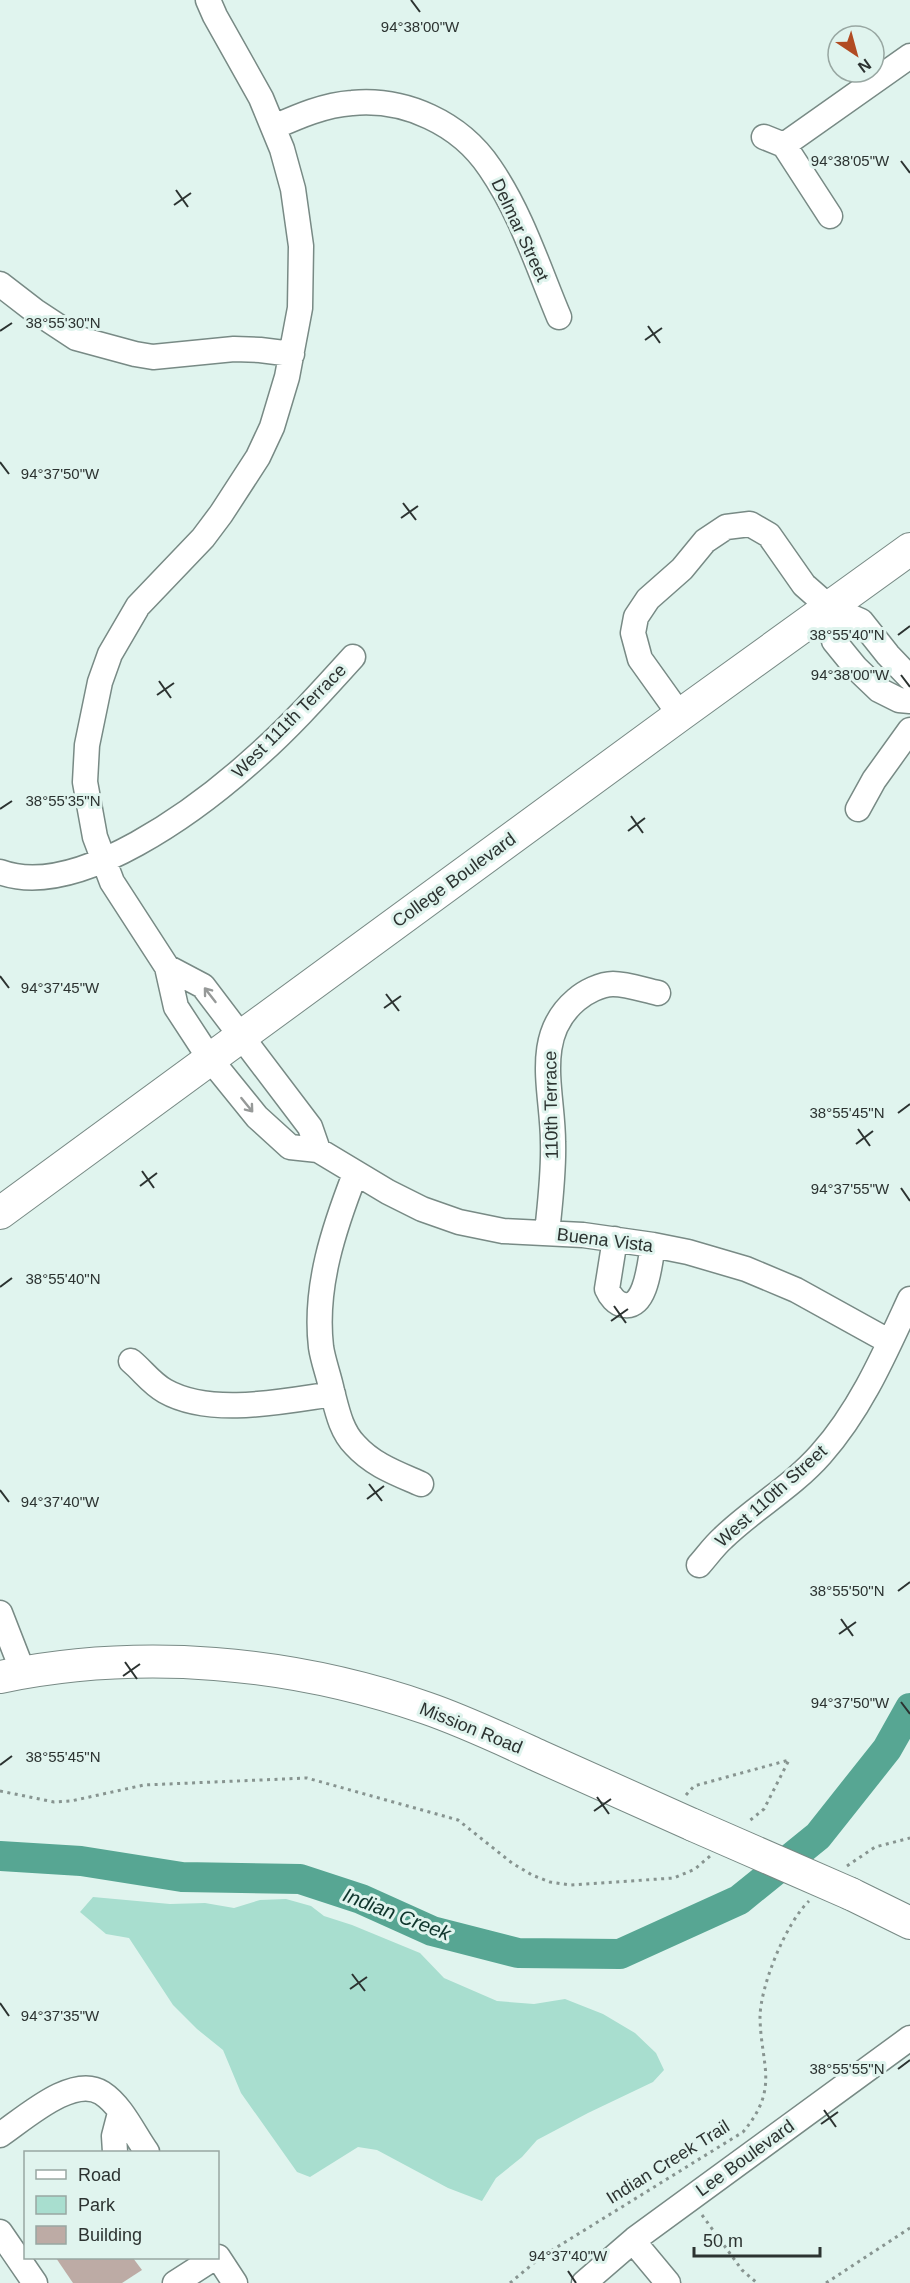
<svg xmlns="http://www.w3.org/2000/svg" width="910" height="2283" viewBox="0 0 910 2283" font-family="Helvetica,sans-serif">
  <rect width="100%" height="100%" fill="#e0f4ee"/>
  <path fill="#a8decf" d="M93,1897l77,7 35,-1 29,5 26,-8 26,-1 25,7 13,10 28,9 68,28 24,25 53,23 37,3 31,-5 38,15 32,19 21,20 8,17 -11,12 -65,31 -51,27 -15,17 -26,21 -14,23 -34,-13 -71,-38 -19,-3 -48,30 -13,-5 -56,-79 -18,-43 -26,-21 -24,-24 -44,-67 -23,-4 -26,-22z"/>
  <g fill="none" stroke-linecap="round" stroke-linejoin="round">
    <path stroke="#57a693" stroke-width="30" d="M0,1856l81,5 101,16 118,2 61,20 71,32 86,22 102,1 119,-54 79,-64 69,-87 23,-41"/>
  </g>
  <path fill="#bdaba5" d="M56,2258h77l9,12 -20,13h-49z"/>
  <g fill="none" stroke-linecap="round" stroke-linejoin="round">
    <g stroke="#788a85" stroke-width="27">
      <path id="minor" d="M208,0l7,16 46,82 21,51 11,40 8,57 -1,62 -13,69 -15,50 -14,30 -37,57 -18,24 -65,68 -28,48 -10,28 -13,63 -2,37 10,55 17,45 55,85 9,40 34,52 47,58 33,30 28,3 70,42 34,17 37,13 44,9 80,4 70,10 35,7 58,17 50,21 94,52
        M274,127c25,-11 50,-22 78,-24 53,-5 108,20 138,65 31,45 48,99 69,149
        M764,137l20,8 126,-89
        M784,145l46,71
        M0,284l35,27 41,27 59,16 18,3 81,-8 26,1 32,4
        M829,607l5,34 22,27 23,22 20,10 11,1
        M680,715l-40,-56 -7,-26 3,-16 12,-18 34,-30 23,-28 21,-14 24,-3 19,11 35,50 25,22 32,14 27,34 22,23
        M858,809l16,-29 36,-50
        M0,872c78,29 202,-66 257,-116 34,-30 65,-65 96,-99
        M167,967l36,19 107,141 8,23
        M355,1174c-21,54 -41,113 -34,173 2,14 8,29 11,44 5,19 9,40 23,54 18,20 41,28 66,39
        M547,1233c3,-30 7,-61 6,-91 0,-50 -21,-105 23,-142 9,-8 25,-16 37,-16 14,0 31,6 45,9
        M615,1239l-8,50c3,7 9,15 17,16 23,4 26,-45 29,-60
        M131,1361c12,10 20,22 34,30 46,26 119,10 168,3
        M699,1565c8,-9 15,-19 24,-27 31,-30 69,-51 98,-84 40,-45 64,-101 89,-155
        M0,1613l23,59
        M0,2135c24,-16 73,-61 102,-42 20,13 32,41 45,59
        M115,2152l-1,-16 6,-23
        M0,2232l35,51
        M633,2241l35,42
        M218,2257l17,26
        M175,2283l39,-25
        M584,2283l51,-44 275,-201"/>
    </g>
    <g stroke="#788a85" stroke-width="34">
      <path id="major" d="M0,1213l680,-498 230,-166
        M0,1677c141,-29 290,-16 426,31 38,13 76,31 113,48 51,23 102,46 154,69
        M851,1894l59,29"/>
    </g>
    <path stroke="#879490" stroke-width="3" stroke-dasharray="3 4.5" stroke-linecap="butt" d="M0,1791l54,11 17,-1 73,-16 163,-7 151,42 54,43 20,12 18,7 20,3 104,-7 21,-9 15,-13
      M686,1795l8,-9 95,-26 -25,49 -16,13
      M847,1866l28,-19 35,-9
      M702,2215l40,55 15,13
      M510,2283l31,-26 202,-125c37,-44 18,-66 17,-114 0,-32 26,-95 49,-117
      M826,2283l84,-55"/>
    <use href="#minor" stroke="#fff" stroke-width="24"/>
    <use href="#major" stroke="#fff" stroke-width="32"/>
    <g stroke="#788a85" stroke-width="34" stroke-linecap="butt">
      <path id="major-bridge" d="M693,1825l158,69"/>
    </g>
    <use href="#major-bridge" stroke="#fff" stroke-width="32"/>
  </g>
  <defs><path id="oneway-shaft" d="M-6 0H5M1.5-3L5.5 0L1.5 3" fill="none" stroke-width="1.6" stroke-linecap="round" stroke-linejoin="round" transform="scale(1.5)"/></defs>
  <g stroke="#969998">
    <use href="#oneway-shaft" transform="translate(210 995) rotate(-128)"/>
    <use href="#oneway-shaft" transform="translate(247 1105) rotate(51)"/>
  </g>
  <path fill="none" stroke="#2c3331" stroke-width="2" d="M411,0l9,12M901,161l9,12M176,190l12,17M174,205l17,-12M648,326l12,17M0,331l12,-8M645,340l17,-12M0,462l9,12M403,503l13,17M401,518l17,-12M898,635l12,-9M901,675l9,12M159,681l12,17M157,695l17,-12M0,809l12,-8M631,816l12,17M628,831l17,-13M0,976l9,12M386,994l13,17M384,1008l17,-12M898,1113l12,-9M858,1129l12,17M856,1144l17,-13M142,1171l12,17M140,1186l17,-13M901,1188l9,13M0,1287l12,-9M614,1306l12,17M611,1321l17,-12M369,1484l13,17M0,1490l9,12M367,1499l17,-13M898,1591l12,-9M841,1619l12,17M839,1634l17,-12M125,1662l12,17M123,1676l17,-12M901,1702l9,12M0,1765l12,-9M597,1797l12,17M594,1811l17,-12M352,1974l13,17M350,1989l17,-12M0,2003l9,13M898,2069l12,-9M824,2110l12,17M821,2124l17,-12M568,2271l8,12"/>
  <g text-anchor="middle" stroke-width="6" stroke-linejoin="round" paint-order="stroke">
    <g font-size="18" fill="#2c3331" stroke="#e0f4ee">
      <text transform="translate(520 230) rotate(65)" y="6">Delmar Street</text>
      <text transform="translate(289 721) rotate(-45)" y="6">West 111th Terrace</text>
      <text transform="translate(454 880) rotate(-36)" y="6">College Boulevard</text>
      <text transform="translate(551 1105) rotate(-91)" y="6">110th Terrace</text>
      <text transform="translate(605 1240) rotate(7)" y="6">Buena Vista</text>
      <text transform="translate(771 1496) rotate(-42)" y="6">West 110th Street</text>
      <text transform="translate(471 1728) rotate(22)" y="6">Mission Road</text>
      <text transform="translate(745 2158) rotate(-36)" y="6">Lee Boulevard</text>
      <text transform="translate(668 2162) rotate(-32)" y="6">Indian Creek Trail</text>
    </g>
    <g font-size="20" font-style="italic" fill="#0f352c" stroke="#e0f4ee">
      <text transform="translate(397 1914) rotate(21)" y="7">Indian Creek</text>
    </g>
  </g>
  <g font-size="15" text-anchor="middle" fill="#2c3331" stroke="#e0f4ee" stroke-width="6" stroke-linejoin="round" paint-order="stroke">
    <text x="420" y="32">94°38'00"W</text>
    <text x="850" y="166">94°38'05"W</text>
    <text x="63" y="328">38°55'30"N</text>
    <text x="60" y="479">94°37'50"W</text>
    <text x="847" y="640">38°55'40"N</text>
    <text x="850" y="680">94°38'00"W</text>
    <text x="63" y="806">38°55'35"N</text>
    <text x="60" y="993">94°37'45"W</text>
    <text x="847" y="1118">38°55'45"N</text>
    <text x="850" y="1194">94°37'55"W</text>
    <text x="63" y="1284">38°55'40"N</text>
    <text x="60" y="1507">94°37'40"W</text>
    <text x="847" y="1596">38°55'50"N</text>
    <text x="850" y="1708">94°37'50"W</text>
    <text x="63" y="1762">38°55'45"N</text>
    <text x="60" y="2021">94°37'35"W</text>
    <text x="847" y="2074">38°55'55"N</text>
    <text x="568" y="2261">94°37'40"W</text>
  </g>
  <rect x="24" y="2151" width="195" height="108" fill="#e0f4ee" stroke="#98a7a2" stroke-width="1.5"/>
  <rect x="36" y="2170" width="30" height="9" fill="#ffffff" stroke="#98a7a2" stroke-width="1.5"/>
  <text x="78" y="2181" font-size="18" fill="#2c3331">Road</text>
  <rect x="36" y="2196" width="30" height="18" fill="#a8decf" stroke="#98a7a2" stroke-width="1.5"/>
  <text x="78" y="2211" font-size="18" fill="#2c3331">Park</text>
  <rect x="36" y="2226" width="30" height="18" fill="#bdaba5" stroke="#98a7a2" stroke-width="1.5"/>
  <text x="78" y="2241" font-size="18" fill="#2c3331">Building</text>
  <g transform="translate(856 54) rotate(144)"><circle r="28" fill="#e0f4ee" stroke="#98a7a2" stroke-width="1.5"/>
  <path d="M0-4.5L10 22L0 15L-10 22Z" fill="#b14b22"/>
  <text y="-9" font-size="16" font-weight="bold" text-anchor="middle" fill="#2c3331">N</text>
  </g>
  <path d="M694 2247v9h126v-9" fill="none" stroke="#2c3331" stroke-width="3"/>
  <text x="703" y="2247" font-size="18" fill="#2c3331" stroke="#e0f4ee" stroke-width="4.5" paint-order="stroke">50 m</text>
</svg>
